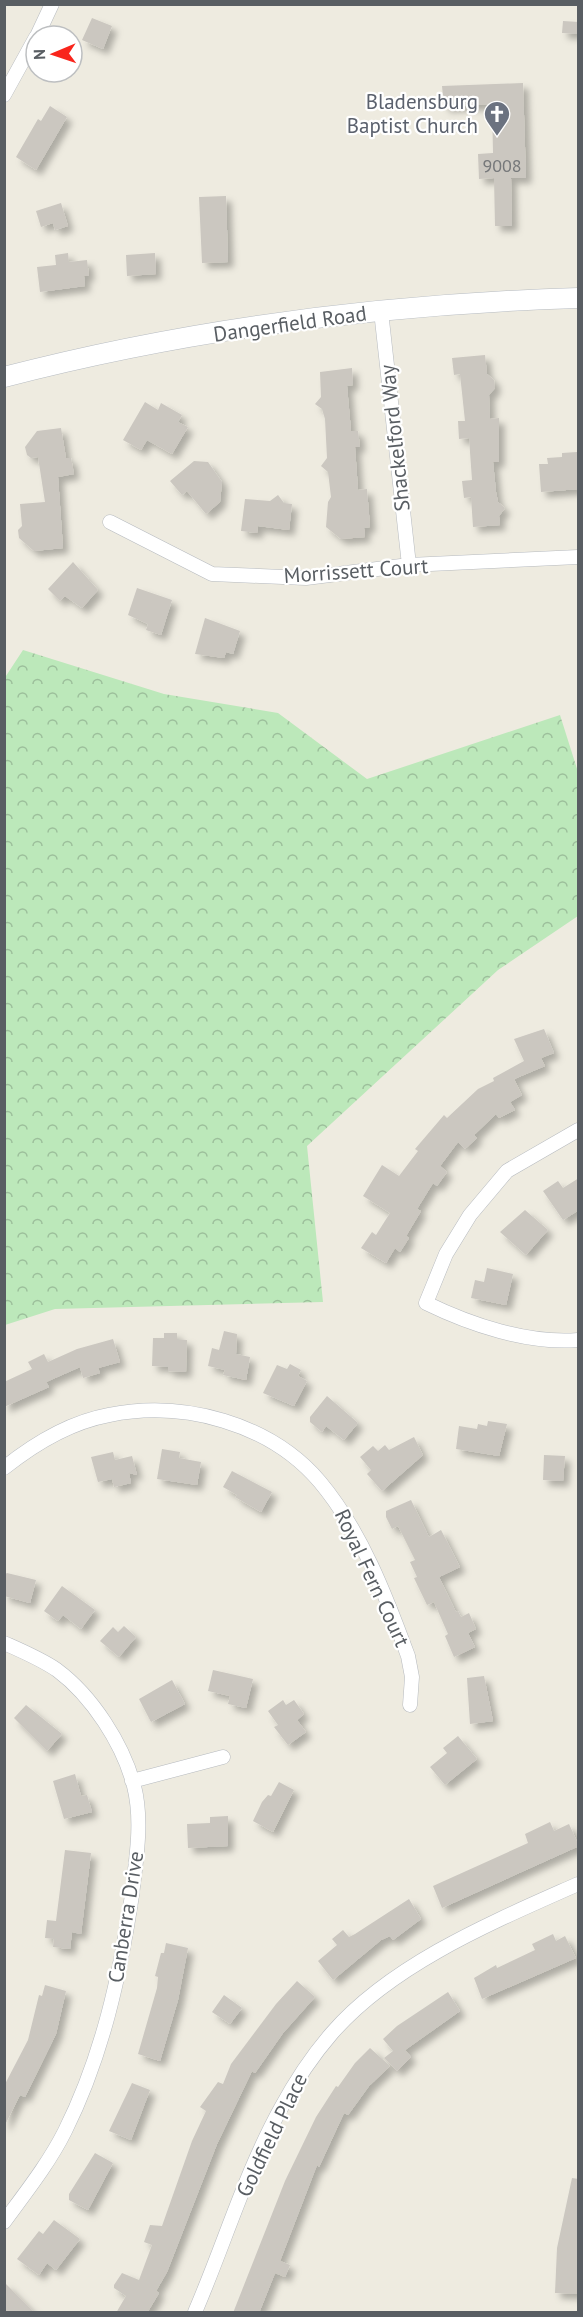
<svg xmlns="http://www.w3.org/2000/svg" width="583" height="2317" viewBox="0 0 583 2317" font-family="'PT Sans',sans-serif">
  <defs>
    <pattern id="forest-crowns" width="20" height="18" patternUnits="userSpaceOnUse" patternTransform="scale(1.5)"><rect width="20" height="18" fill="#bce8ba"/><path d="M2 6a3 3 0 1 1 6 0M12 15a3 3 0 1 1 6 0" fill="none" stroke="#9cbf9b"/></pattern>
    <filter id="shadow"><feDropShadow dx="5.5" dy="5.5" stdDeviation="3" flood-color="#0004"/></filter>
  </defs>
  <rect width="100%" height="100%" fill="#eeebe0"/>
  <path fill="url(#forest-crowns)" d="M23,650l141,44 114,19 89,66 193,-64 18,57v144l-80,54 -191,176 16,156 -268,7 -50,16 -1,-646z"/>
  <path fill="#cbc7c0" filter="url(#shadow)" d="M92,18l20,8 -9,23 -21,-9z
    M563,21l16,1 -1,12 -16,-1z
    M523,83l3,95h-15l1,48h-17l-1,-48 -15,1 -1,-25 15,-1 -1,-49 -48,3 -2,-21z
    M50,106l17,11 -31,53 -20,-13 22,-38 3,2z
    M226,196l2,66 -26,1 -3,-66z
    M61,203l7,23 -13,4 -2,-7 -12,4 -5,-16z
    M68,253l1,9 18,-2 2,16h-5l1,10 -45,6 -3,-25 19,-2 -1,-10z
    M155,253l1,21 -29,2 -1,-21z
    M485,355l2,19 7,6 1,8 -6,7 1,24 9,-1v44h-6l3,30 2,10 7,6 -6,8 1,9 -27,2 -2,-30 -7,1 -2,-17 10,-1 -3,-42 -10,1 -1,-18h7l-5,-47 -6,1 -2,-17z
    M352,368l1,17 -6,1 4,45h7l2,16h-5l3,43 9,-1 3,38 -6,1 1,9 -24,2 -15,-12 2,-25 3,-5 -3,-25 -7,-6 6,-8 -2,-39 -3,-10 -7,-5 6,-7 -1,-25z
    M145,402l13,8 3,-7 21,12 -4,7 10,5 -16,27 -25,-14 -6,10 -18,-10z
    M61,428l5,30h5l3,16 -16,3 5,71 -29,3 -15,-13 -1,-8 4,-4 -2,-22 25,-2 -7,-45 -7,1 -4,-3 -2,-8 12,-16z
    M577,452l2,37 -38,3 -2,-28h9l-1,-6 15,-1v-4z
    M194,461l14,1 14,20 -2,20 -14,12 -19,-23 -5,4 -12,-14z
    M278,495l6,8 8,1 -3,26 -31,-4 -1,7 -16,-2 4,-32 25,2z
    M73,562l25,28 -16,18 -17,-12 -5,5 -12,-12z
    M137,588l35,12 -11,35 -15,-5 2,-6 -20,-9z
    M205,618l35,13 -7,23 -7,-2 -2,6 -29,-4z
    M544,1029l10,24 -13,5 4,8 -31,13 8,16 -12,7 5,8 -16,8 -3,-4 -22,21 3,3 -12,11 -7,-7 -18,24 7,6 -10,14 -4,-3 -16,26 4,2 -15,25 3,2 -9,14 -5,-4 -9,15 -25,-15 11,-16 4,3 14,-22 -27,-17 19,-31 17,11 19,-25 -3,-2 29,-34 3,3 31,-29 16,-8 -1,-3 31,-17 -10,-22z
    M579,1178v32l-16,10 -20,-29 15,-10 5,7z
    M525,1210l23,20 -22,25 -26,-23z
    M487,1268l26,6 -7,31 -35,-7 4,-18 9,2z
    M224,1331l13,3 -1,20 14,3 -4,23 -23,-5 2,-5 -17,-4 4,-18 7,2z
    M164,1333h13v6l10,1 -1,32 -18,-1v-4l-16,-1 1,-28h11z
    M113,1339l7,23 -22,6 2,5 -17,5 -3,-11 -34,15 3,5 -45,20v-25l28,-13 -4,-7 16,-8 4,8 29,-13z
    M290,1364l11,6 -3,6 9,5 -13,25 -31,-13 14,-28 10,4z
    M327,1396l31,27 -14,17 -18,-14 -4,6 -12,-10v-5z
    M488,1421l19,3 -8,32 -43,-7 3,-23 18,3 1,-5 9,2z
    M414,1437l9,18 -41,36 -15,-17 4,-4 -11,-13 13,-11 5,5 7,-6 4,5z
    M162,1449l18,3 -1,6 22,4 -4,23 -40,-6z
    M113,1452l2,8 17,-4 5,19 -8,-2 2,10 -17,4 -2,-8 -14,3 -7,-25z
    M544,1455l21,1 -2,25 -20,-1z
    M232,1471l40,21 -11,20 -26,-15 2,-2 -14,-8z
    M411,1500l18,37 12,-7 19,37 -21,10 17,35 2,-1 3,6 8,-4 7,16 -8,4 7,14 -21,10 -9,-21 3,-2 -14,-32 -7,3 -13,-27 3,-1 -7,-15 5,-2 -17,-34 -6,3 -6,-12v-6z
    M7,1573l29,7 -6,23 -26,-7v-21z
    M62,1586l33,24 -14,19 -18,-14 -5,6 -14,-10z
    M124,1626l12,11 -17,20 -19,-16 13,-14 5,5z
    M213,1670l40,9 -7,29 -18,-4 2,-8 -22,-5z
    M484,1676l9,45 -23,3 -3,-46z
    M172,1680l13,24 -34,18 -12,-23z
    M283,1700l3,5 8,-5 10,14 -7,6 9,12 -18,13 -14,-18 4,-2 -10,-14z
    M26,1705l36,29 -15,17 -33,-33z
    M458,1736l19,23 -32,26 -15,-18 17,-14 -4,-5z
    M75,1774l6,22 6,-1 5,17 -28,7 -11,-38z
    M279,1782l15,8 -21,42 -20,-11 9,-19 6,-7 3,1z
    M228,1816v30l-40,2 -1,-24 23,-1v-6z
    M550,1822l4,9 15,-7 10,22 -137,62 -9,-22 95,-43 -3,-9z
    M65,1850l26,3 -10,81 -9,-2 -2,17 -17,-2 1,-8 -9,-1 2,-18 9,1z
    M409,1899l12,20 -28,21 -3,-4 -9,4 -48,40 -15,-19 19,-16 -5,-6 11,-9 6,7 6,-3z
    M553,1934l3,7 9,-5 11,22 -94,41 -8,-21 22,-13 1,3 38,-18 -3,-6z
    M166,1943l22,5 -10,52 -18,61 -22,-7 19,-66 1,-11 -3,-1 6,-23h3z
    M297,1981l18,16 -32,36 -28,40 -3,-2 -35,73 -50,128 -11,19 3,2 -12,20h-31l10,-17 -12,-8v-3l8,-12 17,7 13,-35 -8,-3 6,-17 12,1 30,-85 14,-30 -6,-4 18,-25 5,2 8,-20 45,-60z
    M45,1985l21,6 -10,43 -31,63 -5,-2 -16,32v-41l24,-46 11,-45 3,1z
    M448,1992l12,19 -55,39 6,7 -14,14 -13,-13 9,-7 -10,-12 14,-13z
    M224,1995l18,13 -12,16 -18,-12z
    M370,2048l20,18 -21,20 -21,29 -4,-2 -25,54 -2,-2 -37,96 10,4 -5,12 -10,-4 -16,40h-26l52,-132 31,-64 20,-31 2,1 17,-24z
    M132,2083l18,7 -19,50 -22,-9z
    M95,2153l18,10 -25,47 -19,-10v-6z
    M572,2178l7,1 -2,115 -22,-1 2,-45z
    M54,2220l26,19 -24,31 -9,-7 -8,12 -22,-16 22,-28 4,3z
    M4,2282l31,31h-31z"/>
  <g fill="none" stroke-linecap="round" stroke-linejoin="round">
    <g stroke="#b6babf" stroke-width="15">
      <path id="street" d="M37,36l15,-32
        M4,95l32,-58
        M381,311l28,254
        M110,522l102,52 94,4 103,-13 169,-8
        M578,1130l-71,41 -37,44 -24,39 -20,49c45,22 102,41 152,37
        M4,1468c30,-24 67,-46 105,-53 74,-15 161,8 211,67 41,49 66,114 88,174l4,21 -2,28
        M4,1643c18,8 37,16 53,27 35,26 66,74 77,116 9,35 2,74 -2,109 -12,81 -30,162 -67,236 -16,32 -39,61 -61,91
        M132,1781l91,-24
        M195,2312c29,-67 50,-139 86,-204 14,-26 31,-52 51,-75 61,-70 163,-112 246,-149"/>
    </g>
    <g stroke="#b6bbc1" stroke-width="21">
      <path id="secondary" d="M4,377c188,-49 381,-73 574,-79"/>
    </g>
    <use href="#street" stroke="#fff" stroke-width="14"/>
    <use href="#secondary" stroke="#fff" stroke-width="20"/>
  </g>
  <defs>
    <g id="church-pin" transform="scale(1.35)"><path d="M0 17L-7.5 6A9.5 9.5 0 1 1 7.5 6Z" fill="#6b7280" stroke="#fff"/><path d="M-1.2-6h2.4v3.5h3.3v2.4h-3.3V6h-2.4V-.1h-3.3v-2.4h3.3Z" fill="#fff"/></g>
  </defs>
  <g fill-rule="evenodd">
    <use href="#church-pin" x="497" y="114"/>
  </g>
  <g text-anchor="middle" stroke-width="4.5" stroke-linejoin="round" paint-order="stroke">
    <g font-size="18" fill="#76787a">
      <text x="502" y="172">9008</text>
    </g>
    <g font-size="21" fill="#5b616d" stroke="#fff" text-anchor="end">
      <text x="478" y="109">Bladensburg<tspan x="478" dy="24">Baptist Church</tspan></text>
    </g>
    <g font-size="21" fill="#595e63" stroke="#fff">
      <text transform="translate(290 324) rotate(-8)" y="7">Dangerfield Road</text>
      <text transform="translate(395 438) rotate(-96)" y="7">Shackelford Way</text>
      <text transform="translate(356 571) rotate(-4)" y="7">Morrissett Court</text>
      <text transform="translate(372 1578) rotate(65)" y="7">Royal Fern Court</text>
      <text transform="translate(126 1917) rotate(-81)" y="7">Canberra Drive</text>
      <text transform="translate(272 2135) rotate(-64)" y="7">Goldfield Place</text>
    </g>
  </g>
  <rect width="583" height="2317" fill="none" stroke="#595e63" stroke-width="12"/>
  <g transform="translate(54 54) rotate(268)"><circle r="28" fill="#ffffff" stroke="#bdbfc1" stroke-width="1.5"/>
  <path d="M0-4.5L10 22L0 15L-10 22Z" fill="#f9251c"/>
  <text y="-9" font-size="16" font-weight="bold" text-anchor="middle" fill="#595e63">N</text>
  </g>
</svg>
